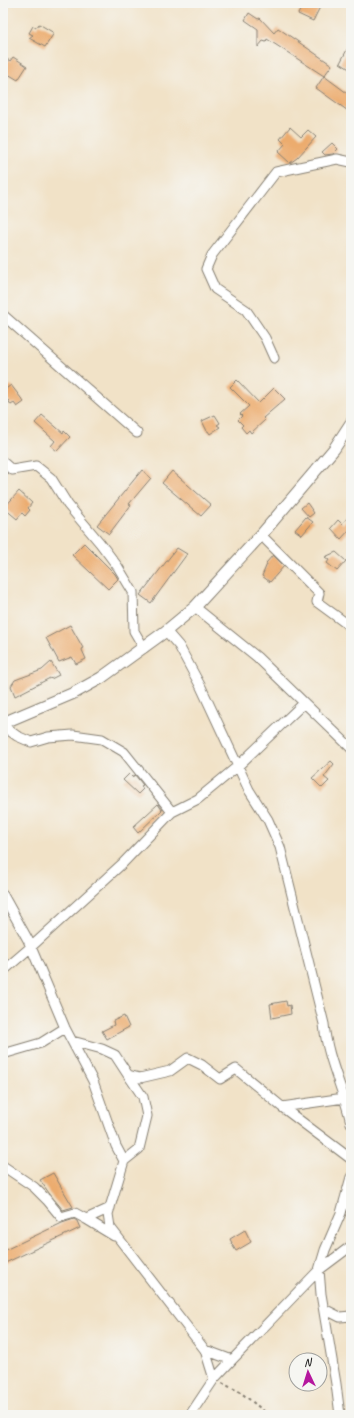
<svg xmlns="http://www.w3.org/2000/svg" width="354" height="1418" viewBox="0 0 354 1418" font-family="Caveat,sans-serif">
  <rect width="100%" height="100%" fill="#f6f6f2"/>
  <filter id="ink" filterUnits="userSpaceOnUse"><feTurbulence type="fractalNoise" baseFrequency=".025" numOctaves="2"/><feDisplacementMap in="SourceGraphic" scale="8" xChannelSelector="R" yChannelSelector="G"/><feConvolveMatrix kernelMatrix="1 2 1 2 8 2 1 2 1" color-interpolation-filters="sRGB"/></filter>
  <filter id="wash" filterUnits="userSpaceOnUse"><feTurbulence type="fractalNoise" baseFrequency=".012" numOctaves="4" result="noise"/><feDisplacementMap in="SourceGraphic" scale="16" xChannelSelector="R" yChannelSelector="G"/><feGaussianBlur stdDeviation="0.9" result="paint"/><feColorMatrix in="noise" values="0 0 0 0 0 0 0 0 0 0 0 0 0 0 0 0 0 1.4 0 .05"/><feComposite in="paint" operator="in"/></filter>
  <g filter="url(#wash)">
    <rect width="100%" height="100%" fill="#f1e2c7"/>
    <g id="blocks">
      <path fill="#ecac6e" d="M304,3h18l-9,18 -15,-7z
        M249,13l9,6 2,-1 14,15 4,-5 54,37 -8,11 -57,-37 -1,3 -3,-1 -5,6v-18l-13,-9z
        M39,24l15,9 -9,14 -16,-9 4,-3 -4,-2 4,-7 3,2z
        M351,42v28l-11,-7z
        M3,57l7,4 3,-4 14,9 -9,14 -15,-9z
        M324,76l27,20v17l-35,-25z
        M290,127l11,10 7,-7 8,7 -19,21 -7,5 -12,-11 7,-8 -5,-5z
        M332,143l6,6 -5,5 -8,1 -3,-3z
        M237,380l22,23 15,-15 11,11 -22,19 2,2 -14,13 -2,-3 -3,3 -5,-6 2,-2 -5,-5 4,-4 -2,-2 9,-8 -19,-19z
        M11,385l13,17 -7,5 -3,-4 -3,2 -3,-5 -5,4v-13z
        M42,415l21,18 1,-2 6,6 -13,14 -6,-5 4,-5 -20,-18z
        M215,415l5,8 -3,2 3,2 -10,7 -2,-3h-1l-5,-10z
        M142,470l9,8 -22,26 2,1 -22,29 -12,-9z
        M172,471l39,34 -10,11 -39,-33z
        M19,491l13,12 -4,5 2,2 -5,6 -3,-3 -5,6 -13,-11z
        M307,503l7,10 -5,4 -8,-9z
        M351,514v14l-10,11 -10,-11 7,-8 4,4z
        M306,517l7,5 -11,13 -7,-5z
        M84,543l31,31 3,5 -10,10 -36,-34z
        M177,548l10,6 -36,49 -11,-8z
        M336,552l10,9 -9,10 -10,-8 2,-3 -4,-3z
        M273,555l11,11 -14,16 -8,-6 5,-12 -1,-1z
        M70,625l13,23 -1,2 4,9 -10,5 -4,-7 -13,5 -13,-24z
        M51,662l8,13 -8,4 -1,-1 -35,18 -4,-10 4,-6 27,-10z
        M331,761l3,3 -10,13 5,4 -7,7 -10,-10z
        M129,774l3,3 3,-2 8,10 -2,1 2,3 -5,5 -15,-14z
        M158,804l4,6 -24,23 -5,-6z
        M286,1001l1,5 3,-1 1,9 -19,4 -2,-14z
        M124,1016l5,11 -22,12 -5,-8 12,-6 -1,-4z
        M53,1173l20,34 -10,3 -14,-17 -9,-13z
        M74,1219l3,2 3,7 -77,36v-13l59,-28z
        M245,1230l6,12 -15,9 -5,-8h1l-2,-4z"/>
    </g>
  </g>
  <g filter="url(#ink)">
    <use href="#blocks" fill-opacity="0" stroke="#867f72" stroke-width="1"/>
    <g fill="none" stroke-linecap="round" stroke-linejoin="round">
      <g stroke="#867f72" stroke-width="11">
        <path id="minor" d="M3,315l134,118
          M274,358l-9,-20 -19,-28 -31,-21 -9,-20 6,-14 64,-83 61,-13 14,3
          M3,462l9,8 24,-4 15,12 17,27 32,38 18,24 15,25 1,39 10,17
          M261,535l58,58 -2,9 34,25
          M195,607l62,50 94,91
          M166,631l13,15 22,41 48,103 19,30 12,27 44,177c3,35 20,66 27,99
          M3,726l14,10 14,6 17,-5 25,-2 29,4 22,13 48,60
          M3,895l25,45 37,88 28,53 23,65 8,15 -16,53 2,13 95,123 9,29
          M3,971l28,-24 92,-84 49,-51 26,-13 40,-33 66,-63
          M72,1041l30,8 13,6 13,20 12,3 30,-7 18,-13 14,7 18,14 16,-10 46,38 69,52
          M3,1054l38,-11 24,-15
          M282,1107l62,-9
          M124,1161l15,-12 8,-33 -4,-19 -15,-22
          M3,1166l31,21 13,13 14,17 14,-4 11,6 24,-11
          M86,1219l28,17
          M324,1309l16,8 11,-1
          M205,1350l27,10
          M190,1415l24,-36 18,-19 87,-90 32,-24
          M340,1415l-4,-31 -15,-90 -2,-24 6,-20 16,-37 10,-36"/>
      </g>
      <g stroke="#867f72" stroke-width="13">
        <path id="tertiary" d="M3,723l71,-30 27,-15 65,-47 29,-24 66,-72 73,-86 17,-26"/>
      </g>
      <path stroke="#867f72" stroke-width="2" stroke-dasharray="3 3" stroke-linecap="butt" d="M222,1383l18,9 29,23"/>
      <use href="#minor" stroke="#fff" stroke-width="9"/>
      <use href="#tertiary" stroke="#fff" stroke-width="11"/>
    </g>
  </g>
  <rect width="354" height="1418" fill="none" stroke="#f6f6f2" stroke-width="16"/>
  <g transform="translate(308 1372) rotate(356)"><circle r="19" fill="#f6f6f2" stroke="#9f9f9c"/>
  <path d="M0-3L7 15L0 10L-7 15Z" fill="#b5179e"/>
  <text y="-6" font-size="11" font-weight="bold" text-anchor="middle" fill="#1c1c1c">N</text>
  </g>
</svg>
